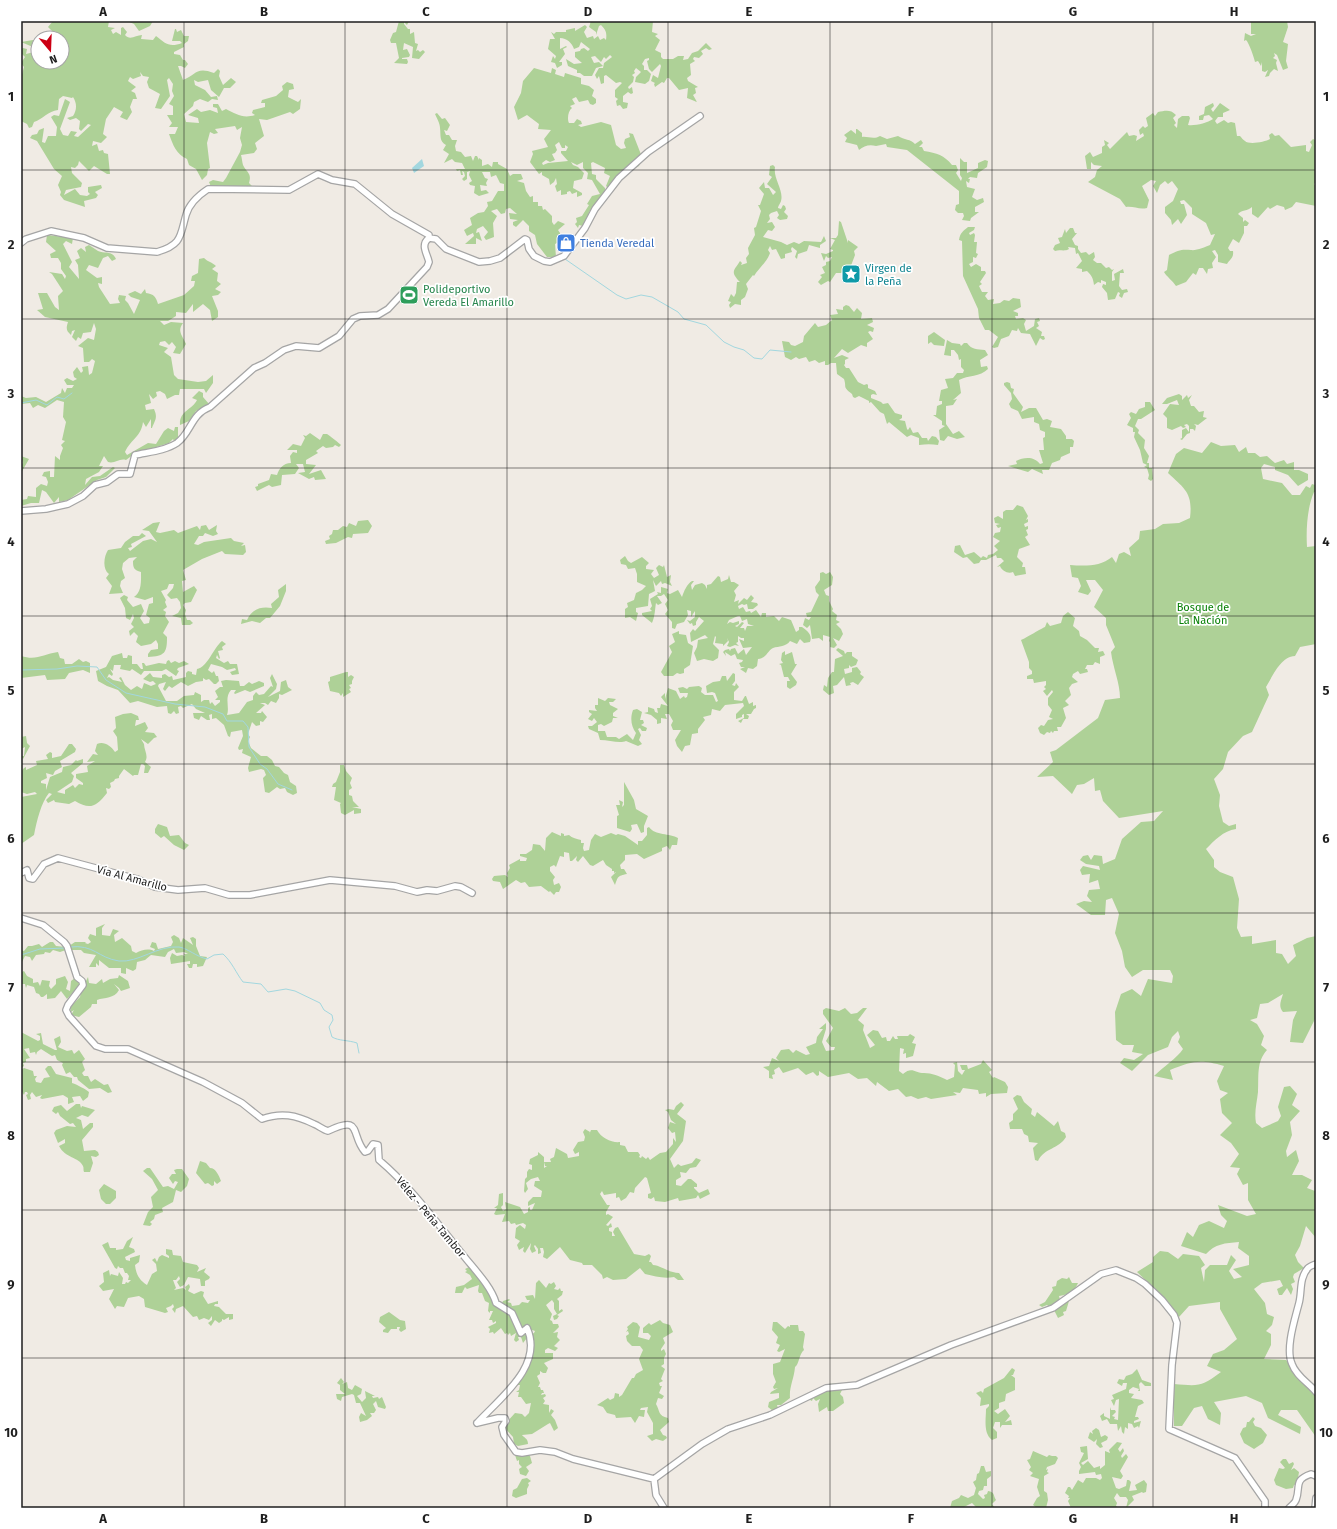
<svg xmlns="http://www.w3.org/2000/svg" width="1337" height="1529" viewBox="0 0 1337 1529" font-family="'Fira Sans',sans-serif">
  <rect width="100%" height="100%" fill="#f0ebe4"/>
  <path fill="#aed197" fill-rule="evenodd" d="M53,21h56l-1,6 7,1 -4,2 2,4 3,-2 5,3v-7l2,-1 4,5 -2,3c5,6 11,0 17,0l-1,4 12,1 3,-4c9,7 13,12 26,7l-2,-2h-8l3,-12h1l1,3 4,-2 3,6h5l-1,5 -4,3v3l-10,5v2l6,1 3,5h2l3,4 -3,4 -4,-2h-3l5,14c13,-5 13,-14 31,-7l4,-4 2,2 -1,5 4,9 8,-7 5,4 -6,6h-6l-5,9 -8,-7 -3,-10 -10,2 -4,-2 1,5 10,5 6,7 6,-1 1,4 -6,-1 -4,3 -8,-3 -6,3 -1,4 -9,8 2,8 13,1 -1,-5 -10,-3 9,-6 4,3 9,-2 8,3 -1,-5 -4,-1v-3h5l4,7 4,-2c10,5 17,10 29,6l-3,-2 1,-3 12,-3v-4h-4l1,-3 14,-4 7,-6 -1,-4 5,-4 6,2 1,5 -5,1 -1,7 10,5 3,-3 -1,10 -7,5 -3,-2 -23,8 -8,-1 5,17 -9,7 2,6 -3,4 -13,2c1,3 1,7 2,10 4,8 9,8 6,18l5,5 -43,-1 -2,-5 4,-2 10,2 3,-4 14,-26 2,-7 -2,-7 2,-11 -5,3 -2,-4 -20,3 3,4 -4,1 -4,-2 -3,11 3,25 -2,1 -1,6 -5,5 -6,-11 -7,-4 -2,-6c-11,-5 -14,-14 -18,-25h6l3,-7h-9l3,-4 -5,-8h6v-9l-4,-2 5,-8 -2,-5 1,-7 -4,-6 -2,2 3,16 -9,13 -6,-1 5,-14 -11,-6 -2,-6 2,-5 -6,-1 -3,-4 1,4 -8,3 -3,-2 -2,4 8,6 -5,4 4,2 2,6h-4l-3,8 2,5 -5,8 -7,-3 3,-5 -9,-5 -8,12 -3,15 4,3 -6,6 -8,-2 -1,5 5,-2 2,7 4,-1 1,3 4,1 2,20h-3l-13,-8 -5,5 -10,-10 -1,4 -3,3 -4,-1 1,6 10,10 -1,4 -15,3 -2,5 11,-6 5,6 7,1 3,-2 -2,-2v-5l13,-2 1,3 -7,4 3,3 -2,3 -12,3 1,6 -21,-7 -4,-5 1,-3 -3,-7 4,-9 -8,-7 -17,-28 -7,-3 2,-3 5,-1 2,-4 5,-2 -2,14 3,1 3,-7h8l1,-9 -6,-10 3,-2 5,1 6,-17 5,3 -10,27 3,6 5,1 3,-5 6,1 -3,4 4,1 13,-12 -3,-1 -7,7 -2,-2 1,-8 -4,-3 -6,2 -3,-2 6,-2c4,-6 4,-13 0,-19l-1,1 -9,-2 -4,3 -1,11c-10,1 -15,9 -24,12l-2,5 -3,1 -2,-4 -6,-3v-43l3,-11 -3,-4 4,-6 -4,-4v-4l2,-1 4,1 -1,5 8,-2 -1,-5 -12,-5 12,-2 5,2v20h24v-24h-15l5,-7 -4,-4z
    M127,21h26l-3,5 -11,5 -5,-7z
    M399,21h10l-2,4 -3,-3v2l4,5h2v5l4,-2 1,11 3,1 -2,7 2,-1 2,2 3,-2 2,2 -6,7 -7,-1 1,-11 -9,-4 -1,7 4,-1 3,6 -1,2 -7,1v1h5l1,3 -1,2 -13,-1 5,-5 -3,-15h-5l-1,-3 3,-7 3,-1z
    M591,21h62l-1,11 6,2 -3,2 5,4 -5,10 6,3v4l2,2h10l5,-3h6l-1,4 5,-1 4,-6 6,-2 8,-8 6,6 -3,1 -3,-2 -5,3 2,3 -4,4 -5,-1 -1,2 2,2 -5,3 1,11 -4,3 1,3 10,6 -3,1 1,5 -3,2 4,7 -10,-4 1,-10 -9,2 -10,-12h-2l-3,5 -2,-1 -7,5 -1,-3 1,-1 -4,-2 2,-6 5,3 3,-12 -1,-2 -8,8 -3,-3 -2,-8 2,-1v-2l-4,1 -3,5 2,2v4h3l4,4 -2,7 -4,3 -10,-2 1,-5 5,-5 -5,-4 -2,3 1,2 -3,2 2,2 -1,5 -5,5 1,2 3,-2 1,6 -2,1 -3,-2 -5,4v6l5,1 -1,5 -4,1 -3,-4 -3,1 -1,-5 2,-2 -3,-2v-7l7,-7 -2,-1 -4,1 -10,-8 -2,1v7l-3,1 -2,-8 -2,3 -2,-4 4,-7h4l1,-5 8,-6 -2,-2 -4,4 -2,-2 -3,5 -6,-6 -4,1 3,6 5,-1 4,4 -7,2 -4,8h-8l-4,-3h-3v-3l-9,-4 -2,-7 8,5 8,-1 -7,-6v-5l5,-1 1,-2 3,-1 4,3 2,-2 -9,-7 -2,5 -5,2c-2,-6 -7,-11 -14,-11v11l6,-3 1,1 -4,2 2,5 -6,8h3v3l-5,3 -2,-5 -4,-1 2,-6 2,3 1,-3 -8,-7 2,-10h5l-4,-7 3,2 2,-2h10v-2l9,-2v3l10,-6 2,2 -3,5 3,6 6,-2 1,3 4,-3 2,4 4,-2 2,2c1,-7 0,-10 -5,-15l-2,1 -3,9v-3l-7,-5z
    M1251,21h36l1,6 -5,15 5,2 -2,17 2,7 -5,2 -6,-15 -3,-2 1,3 -2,2 4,2 -1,3 2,8 -4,-2 -4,4 -1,3 -4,1 3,-7 -3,2 -3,-1v-9l-1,4 -3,-5 -3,1c-1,-5 -6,-19 -9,-22l-2,1 1,-8 6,3 5,-2h-5z
    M534,68l17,5 1,-5 4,2 -1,4 9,3 1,-4 16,5v6l8,2 5,4 -2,6 4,3v4l-3,2 -3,-1 -2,-4 -9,2 -3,-5 -4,2 3,5 -5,2 2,2c-4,3 -5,11 -3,15h5l3,-4 4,2 1,3 -4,1 3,2 20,-5 10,3 5,20 5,4 5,-1 -2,-5 1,-4 5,-2 -1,-4 4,1 9,23 -3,9 -4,2 -2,-4 -24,25 -3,-3 4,-10 -6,-3 1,-5 -12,-6 -2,1 1,11 4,1v4l9,9v4l-16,20 -3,11 -3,3 -4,-1 -1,3 -3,-4 2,-2 -1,-4 6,-2 7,-11 -2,-1 5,-8 8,-2 -8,-14 -5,-1 1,-6 -5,-5v-6l-6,3 -6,-3 2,3 5,2 6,6 -2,6 -8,2 -1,7 9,5v2l-5,2v-5l-5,2 -2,-3 -3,1v2l-6,1v-5l-4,2 -2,-6 2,-2 -1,-6 -2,4 -4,3 -1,-6 -7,-4v-3l-3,2 -9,-12 3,-8 -1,-3 16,-4 -4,-8 7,-9 -13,-1 1,-5 -12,-9 -9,5 -4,-13 7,-14 2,-12zM559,142l3,6h3v-3l3,2 -2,4h-5v2l7,8 -20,2 -5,2 -1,-2 4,-3 4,2 5,-2 -3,-6 3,-1 2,-3 -2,-5z
    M1213,103l1,3 -3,3 2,3 7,-9 10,7 -7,3v4h-5l-3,4 2,3 7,-4 4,3 3,-1 4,1 2,13h3c2,2 3,4 5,5 4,4 20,1 25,-2l-1,-4 3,-2 3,3 4,-1 12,12 15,-2v6l3,1 3,-7 -2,-3 3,-3 2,1 1,42 -2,2 2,3v19l-20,-4 -4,5 -7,3 -1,-3 -7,-2 -7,4 -2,-2 -10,11 -6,-4v-7c-4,4 -11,3 -14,7l5,4v4l2,-2 4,3 -2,3h-3v7l-5,10 -6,-4 -5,9 2,3h3c1,7 -3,8 -6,13l-9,-2v-7l-3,-5 -3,1 4,6 -4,6 1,5 -5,1 -1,5 -4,-6h-4l-3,7 -3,-2 -7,9 -10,4c-3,-5 -10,-10 -12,-14l3,-2 2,-15c9,-5 13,-6 22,-5 5,1 14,-3 19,-5l5,-11 -4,1 -5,-12 -14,-9v-6l-8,-8 -4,1 1,3h3l3,11 -6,9 -3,-5 -6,6 -1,-5 -6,-7v-6l8,-6 5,-12 -6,-8 -4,3 -3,-3 -5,4 -3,8 -4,-7 3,-5 -5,-1 -9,6 7,14 -2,8c-8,2 -13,-2 -21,-1l-6,-8 -32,-17 7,-5 2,-7 5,-4 -8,-1 -3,-3v7h-4l-2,-13 5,-4 3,5 9,-4v-6l3,-2 -1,-5 5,3 -2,2 3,4 17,-17 2,4 5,-1 3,1 -1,5 8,-5 -1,-3 -3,2 -1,-5 4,-4 2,2 3,-2 -2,-8 7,-5 2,3 3,-4c7,-1 12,-3 18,3l-3,3 3,5 -2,2 3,3 1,-9 4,-3h7l1,2 -2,7c7,1 19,-2 25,-6l-4,-4 -5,1 -1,4h-4v-4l5,-2 1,-7z
    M437,113l5,6 3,-1 5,7 -3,6 -3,-1 2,5h3l3,5h5l-2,6 1,5 5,1 4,5 6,-1 2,5 2,-5h2l2,4v-2l3,2v6l6,-2 4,3 1,-5h5v2l9,5 3,7 3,-2h8l2,5 -6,2 7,2 2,8 4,6 3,-1v6h5v4h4l1,4 2,-1 7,7v6l2,3 4,-4 7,3 -7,6 2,3 -1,9 -4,2 1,13h-9l-10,-13 -2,-9 -6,-4v-5l-6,-6 -7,7 -3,-2v-3l5,-2 -8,-1 -1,-6 8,1 -7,-6 -4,1 -1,4 -4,1 -4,-5 -6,2 6,5 -4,7 1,14 -8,3 -2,-3 4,-5 -5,-6 -6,3 -1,4 3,-1 3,9 -6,-3v6h-11l9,-8 -1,-3 -6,3 -3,-6 8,-5 -2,-7 8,-5 6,-1 4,-6 -1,-4 5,-1 6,-10h6v-7l-4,-1 -4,-8 -5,2 -1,-5h-8l3,6 3,1 -2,4 1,3 -7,-1 1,6 5,-1 3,3 -10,3 -5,-3 1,-7 -5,-1 -1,-2 3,-2 -3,-6 1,-4 -3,1v7l-3,2 -2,-2 3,-3 -1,-4 -2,-1 1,4h-2l-1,-5 -3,1 -1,-2h9l-3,-6 -7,-1 -3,-3 -8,4 5,-9 -6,-4 3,-5c-7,-4 -5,-9 -6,-17 0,-5 -3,-9 -5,-14z
    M856,129h1l5,4v4c5,-1 12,3 18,-1l7,3 11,-3c6,4 13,3 17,8l6,-4 2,3 -4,4h3l2,4c13,2 20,4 28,14h4l2,5 -2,3 5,8 1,-3 -2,-3v-17l4,4h3v11l11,-5v-5l7,-3 3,1 -1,6 -9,6 -1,5 -7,-1 -2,2h2l-1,4 -3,-2 1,6 8,2 -3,8 5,3 6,-2 1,4 -9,5v5h4l-8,6 -1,3 -8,-1 2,-4 -1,-3h-5l-3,-3 1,-5 3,-1v-13l-52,-41 -20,-3 -1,-3 -10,2c-7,-2 -12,0 -17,4l-2,-5 -12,-3 2,-4 -3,-3 7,-5 5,4z
    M773,165l2,2c-2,12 9,23 6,34 0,1 -3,5 -3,7l3,1 2,-4 2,1 1,3 -2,3 4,4 -1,3 -7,1 -3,-2 2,-3 -2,-4 -6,2 -2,2 1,4 -3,4 5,-1 3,5 -3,4 -4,-1 -5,7 18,5 6,3 7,-3 5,2 5,-3 17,1 3,-6 2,5 -6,4v3l-11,-3 -2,6 -9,3 -1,5 -2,-2 2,-6 -5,-4 -1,2 1,3 -7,2v4l-4,1 -5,-10 -4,1 -2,-4 -2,4 2,3c-3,9 -11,15 -16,23l-1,-1 -7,9 2,5 -3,8 -4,3v5l-6,-1 -5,4 -1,-3 2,-3 -3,-1 3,-7 3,3 2,-4 1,-11h3c-11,-11 -5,-12 0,-21l2,2 -1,2 6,-2 -1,-5 3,-4 -1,-6 7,-13 -1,-7 2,-1 5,-16 -3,-6h2l4,-11 -5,-6 5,-6 1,6h4l4,7 3,-3 -9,-8 5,-7 -3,-2 1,-9z
    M839,221l2,1 7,21v-3l10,7 -4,4 1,4 -6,16 -3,-1 -5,3h-5l-6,9 -2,-1 -7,4 -3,-3 4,-5 -2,-2 5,-2 -3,-6 4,-2v-3l4,-1 2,-4 -4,1 -2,-2 -2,5 -3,-8 5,1 7,-3v-1l-3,-1 5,-9 -5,-2h6l2,-3z
    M968,227h7l-1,3 -5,3 1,2 4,-2 1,2 -1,7h3l-1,11 2,1 -2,4 -3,-1v5l-4,2 2,3 5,-3 5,3v4h4l1,2 -6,9 2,2 -3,2 3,6h6l-3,4 3,4 6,-1 -1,5 7,-1 4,-3 5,1 4,-3 7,1 1,8 -8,4 5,2v3h-3l1,3 7,-1 3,2 -2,4 2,7 8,-5 1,-7 4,-1 1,3 -3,1 2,4 -3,2 6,4 -1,4h3l1,3 -2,1 -3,-2 -4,8 -6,-12 -9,-1 -3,-5 -1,3 -5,-1 -3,6 -8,3 -3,8 -4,1 -2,-1 6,-10 -9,-7h-4l-6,-12 -1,-9 -15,-33 -1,-35 -3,-1c1,-7 4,-9 9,-13z
    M1070,228h3l2,5h2l-5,6 3,6 3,1v3l3,4 5,-1 3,3 5,-3 1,5 -2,3 4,3h4l5,5 3,-1 3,3 2,-1 -2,3v9l3,-1 -1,-6 9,-5 1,4h-4l-1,13 3,4 5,-1 1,3 -4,1 -2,5 -3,-2 1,-3 -2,-1 -3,7 -7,1 -1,-7 -5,-6 1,-3 3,1v-3l-5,-2v3l-3,-1 -4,3c-1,-7 -2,-9 -7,-14l-5,1v-3l-6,-1 6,-7 -4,-8 -2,1 -1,-6 -7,-1 1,2c-5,3 -9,0 -14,2l-2,-2 2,-4 5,-2 -2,-5 4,-1 3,-8 1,4z
    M47,235l26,3 -1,6 -6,-3 -3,3 9,18 -3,5 10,12 -1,-14 -3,-5 5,-2 -3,-7 4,-3 5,4 -1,-5 4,-2c3,2 6,4 9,6 7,3 14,-1 18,8l-4,2 -4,-5 -5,2 -5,10 -9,-3 -3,5 11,8 5,-1v7l-4,-1 1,4 11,17 10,-1 -2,-4 1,-4 7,1 -1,4 3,3 6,11 6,-14 -9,-3 -3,-3 7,-3 6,3 4,-5 1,4c8,1 10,4 12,11l26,-9 10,-9 1,-5h-4l1,-5 6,-3 1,-14 5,-1c4,4 8,4 12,8l-4,3 6,4 -1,8 4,3 -6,5 6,3 -3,3 -6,1 6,15v6l-6,4 -2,-11 -7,-6 -10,8v-8l-7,9 -10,-1v4l-8,5h-8l4,4 7,-3 12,1c-6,8 -1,12 3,21l-6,10 -7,-1 3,-6 -4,-5 -3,3 -4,-4 -5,1 -1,3 9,3 -4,4 7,5 3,18 4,4 20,3 8,-1 7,-6v8l-7,10 -2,-4h-24l-1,6h-4l-8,4 -2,-5 -5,-3 -4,1 1,4 -4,3 -4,-5 2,9 -6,2 1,5 8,-1c4,9 1,11 -2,19h-1v-9l-5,8 -3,-5c-2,15 -12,17 -18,30l2,3 21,-12 8,1 8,-13 4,-3 6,3 1,-4h3v12l-4,2 -1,-2 -4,4 -35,11 -8,6c-7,-2 -11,4 -18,2l-4,-6 -5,10h4l-4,6 -13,7 -1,6 7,-8 8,-1 13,-9 2,1 -9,9 -9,3 -29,20 -9,2v-5l-5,6 -8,-11 -4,-2 -3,13h-8l-10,3v-6l6,-1 1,-3 8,1v-9l5,-4 6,2 1,-4 -2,-5 -4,-1 2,-4 6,-1v6h4l1,-21 5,4v-4l3,-8 -2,-3 4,-4 -3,-1 4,-18 -3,-5 1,-15 -7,-2 -12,8 -7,-3 -5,3 -3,-5 -9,1v-8l5,2 10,-1 10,5 15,-9 1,-5 3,5 2,-5h5l2,-3h-7l-3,-5 3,-2 6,3 4,-2 -3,-2 -1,-5 4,-5 4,6 2,-2 -1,-4 6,-1 1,9 3,-2 3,-12 -3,-2 -3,3h-5l-1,-14 -5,-2 10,-8 6,2 2,-11 -2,-6 -3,9 -8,1 -2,6 -3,-2 -2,4 -4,-4 3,-7 -3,1 -1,4c-5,-4 -5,-7 -3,-13l-23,-5 -8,-7 6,-1 -5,-16h9l8,14 4,3 -1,-14 5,-5 -11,-17 -3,-2 13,2 3,5 1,-3 -5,-7v-6l-3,-5h-7l-1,-4 6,-3 -10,-9z
    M846,305l3,1 5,6 3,-4 5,5 -1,6 11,-1 1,4 -6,3 7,3 -1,4 -3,-1 -2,1 5,7 -6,4v4l-6,-2 -13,8 -6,-4 -8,9 8,-3 7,3 -4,2v4l-1,1 2,3h3l9,14 6,3 3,-1 1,1v3l7,3 2,4 -4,-1 -2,1v3l10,4 2,2 5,-1 7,10 7,2v3l-3,2 6,1 2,8 1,1 2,-3 3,6 5,-1 4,6h5l1,3 4,-5 4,1 3,4 -1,4c-6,-1 -12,-1 -19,0v-7l-8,-3 -4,2 -18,-15 -2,2 -3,-10 -4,-2 -9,-10 -2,1v-2l-10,-5 -4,2 -2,-1 -1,-3c-10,-8 -5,-6 -8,-15l-7,-5 -1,-11h-5l-3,2h-3v-4l-6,2 -4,-3 -6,2 -3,-5 -7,2 -3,-2 -5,3 -6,-3 -3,-16 7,1 2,3 4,1 8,-4 1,-6 11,-13 3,4 8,-2 6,-5 -2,-5 8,-1 -2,-5 7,1v-3z
    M934,332l11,8 -1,6 -10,-1 -3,-3 -3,2v-8z
    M947,340l5,3 8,1 1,2 3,-3h3c5,7 10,6 18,7l3,5 -8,5 1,7 6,-1 1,3c-8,8 -20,6 -29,11l2,13 -8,7 4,-1 -4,6 -7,1v18l7,10 6,-3 6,6 -8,2 -9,-3 -4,5 -4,-1 -1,-10 6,-4 -3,-1v-4l-9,-6h3l1,-9 5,-2v-3h-3l2,-11 7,-2 -3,-9 8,-1 4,-5h6l1,-3 -3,-3v-8l-2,1 -1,-5 -4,-5h-3v6l-7,-1z
    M1007,382l3,1 1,5 3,1 -1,4 10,14 -2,5 8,-4h7l7,12 4,-1 5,2 -2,6 11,2 5,7v3h6l2,2 -1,6h-3v6l-9,4 -1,3 -8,3 -3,7h-7l1,4 -11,-5 -4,3 -20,-6 9,-2 -1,-3c8,-4 18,-5 24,3l3,-1 -4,-13h5l-1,-12 2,-1v-5l-5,-2 -1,-6 -5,-2v-5l-12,2 -4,-8 -7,-3 -2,-4 3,-5 -1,-6 -7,-8v-2z
    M199,391l4,2v4l6,7 -13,7 -7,10 -9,4c-1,-14 12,-15 17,-25l-5,-2z
    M1179,394l3,2v4l5,-5 1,3 4,-3 -3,5 2,6h3l5,6 5,-1 -1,6 4,1 -9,7 -4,-1 2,2 -1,5 -2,-2h-3v4l-3,1 -5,6 -2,-1 2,-1v-8l4,-2 3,4v-6l-2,-2 -3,1 2,2 -3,1 -2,-2 -9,4 -5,-2v-10l-4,-4 7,-10 9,1 -2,-5 -10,4h-5l5,-6z
    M1145,402h5l5,8 -14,9h-3l-3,7 4,4 -1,3 7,7 -1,8 5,8 -2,7h2v5h3l1,11 -2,2 -3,-2 1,-4 -2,-7 -3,-1 3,-2 -4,-2 -3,-13 -6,-13 1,-5h-2v-4l-6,-3 4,-7 -2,-4 2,-2 5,2 3,-5 6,-2z
    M310,433l10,7 3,-6h4c2,1 13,10 14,11l-2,2 -4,-2 -2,2 -7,1 -3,-2 -7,5 2,2 -12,7v4l10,1 -7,9 12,-4 5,9 -11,1 -1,-3 -5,2 -11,-6 7,-1 -2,-8h-7l3,4 -4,6 -13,1 -1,10 -9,2 -3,-2 -12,6 -2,-4 3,-1v-2l11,-4 2,-6 6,1c2,-6 6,-12 14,-12l-1,-7 3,-4 4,1v-3h-10l6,-6 8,2 4,-8 -2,-3 3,1z
    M1211,442l10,4 14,-1 4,7 7,-5 2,6h7l5,4 7,-1 8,7 9,-3 3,4 7,-2v8h5l9,4v6l-10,6 -10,-11 -13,-5v-3l-11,-3 -3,4 2,11 19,4 10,12h8l6,-9 4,2 2,-4 3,1 1,-10v17h-2c-7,16 -8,38 -7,55l9,-1v98l-16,3 -5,9c-15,1 -22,20 -29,31l3,8 -17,37 -9,4 -15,16 -5,17 -9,10 6,16 -1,11 4,16 6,4 7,-2v5c-13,2 -21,11 -30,20l8,11v7l6,5 13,5 6,22 -2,29 4,9 11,-1v8l24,-4v13l6,1 6,10 8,-8 -3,-11 14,-7 9,-2v81l-13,26 -13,-1 3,-22 4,-9 -14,1c-5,-6 -2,-11 0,-18l-15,9 -8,1 -3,14 -7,2 7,4 7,12 -3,9 6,5c-11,12 -8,27 -9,42 -1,10 -4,20 -2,31l6,5 16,-7 3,-5 -3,-9 6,-20 6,-1 7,8 -5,11 8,6 -10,11 2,13 -6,16 1,6 9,-7 3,11 -7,14h10l10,5 -5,8 8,3 1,4v43l-10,-12 -6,20 -5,9 3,7 6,6 -10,6 -1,3 2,5 -4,2 2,5 -2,6 -4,-7 -5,7h-3l-2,-6 6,-3 -3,-6 -18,3 -8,6 11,14 2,11 7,3 -2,8 -6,6 5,3v11l-7,14 22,1 30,26v51l-19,-27h-16l-3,5 23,12 -1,7 -32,-16 -6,-15 -16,-7 -32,6 7,11 -1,12 -12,-6 -6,-13 -8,2 -12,18h-8v-42c25,2 27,3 47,-12l-14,-6 6,-12 11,-4 13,-11 -17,-30v-7l-31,4 -10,11 -17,-21 -25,-24 16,-10v-5l7,-6 8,1 10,7 5,-5 16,2 6,9 -4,3 3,14 1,-12 5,-5h17l4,-10 5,5 -7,11 5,8 8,-2 -9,-8 16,-4v-9l-11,-8 1,-6c-14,1 -24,2 -33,12l-25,-8 6,-14 6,5 6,-12 10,-4 15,7 3,-7 -6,-6 -3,-10 29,11 9,-2 -8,-14v-17l-5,2 -6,-11 3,-6 -10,-1 9,-13 -8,-11 -11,-8 12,-12 -10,-10 -2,-14 8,-6 -8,-3 -3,-9 7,-15c-24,-7 -31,-5 -54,4l3,10 -19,-4c9,-9 23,-18 29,-27l-5,-7 2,-5 -2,-6 -6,6 -4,10 -20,8 -16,16 -12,-8 4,-5 10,2 9,-6 -11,-2 2,-7h-11l-7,-5 -1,-28 6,-18 11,-5 9,7 7,-17 24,4 1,-7 -3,-6h-27l-11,7 -7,-10 -3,-16 -7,-18 4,-19 -7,-16 -6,2 -1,15h-14l-15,-11 8,-3 8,1 -5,-6 2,-6 11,-1 -2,-9 -9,3 1,-9 -8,1 -2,-5 3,-4 17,4 -1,-4 -13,-2 -6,-4 3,-4 5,-1 3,5 3,-5 8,1 1,8 12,-5 7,-20 19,-17 13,-1 9,-10 -44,7 -16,-17 -3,-11 -5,1 -1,-13 -10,6 -7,1 -5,9 -19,-18 -16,1 16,-15 -3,-10 6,-2 42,-32 7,-18 15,-2c0,-15 -7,-30 -9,-46l4,-5 -9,-22v-7l-12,-11 9,-17 -8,-10h-9l5,11 -3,4 -10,-3 3,-6 -3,-8 -6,-1 -2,-12c14,1 30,2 42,-8l4,6 3,-9 5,-2 7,4 -2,-8 10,-9 1,-8 15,-2 8,-5 16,-1 11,-5c3,-25 -5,-29 -22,-45l8,-19 8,-6 18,5z
    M21,456l8,3 -8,14v-8l2,-2z
    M1017,505l6,2 5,9 -2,4 2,-1v3l-4,2 1,3 3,-1v3l-2,1 2,5 -3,2 5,8 -11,4 -2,8 6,6 -1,4h3l1,7 -11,2 -2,-4c-5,2 -11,-1 -13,-6l-3,1 7,-6 -3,-3h-4l-1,-3 -10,5h-5l-2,3 -5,1 -7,-7 -4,1 -9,-6 1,-6 5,-1 5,10 9,-3 7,6 2,-2 4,2 1,-3 5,-1 5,-4 -4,-4 6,-5 -7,-4 2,-4 5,-1 1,-5 -3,1 -2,-3 4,-1 -5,-1 -1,-5 4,-2 5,3v-7l3,-2h7z
    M368,520l4,6 -4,7 -15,1 -1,4 -4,-1 -12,6 -10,1 -1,-3 5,-2 -1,-3 3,-2 1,-4h5l5,-4 4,1 2,-4 7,3 2,-5z
    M160,522l-4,10 4,1 14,-3 4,3 19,-7 3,4 1,-4 5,-1 3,5 8,-5 -1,6 2,3 -5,2 -8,-3 -2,3h-4l-5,8 4,1 6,-3 27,-4 3,3 10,2 -3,3 4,-1 1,7 -3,3 -18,-1 -3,-3 -20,8 -19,11 3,10 -4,1 1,11 11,-6 3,4 -6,12 -6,1 -2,2 3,5 -1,4 2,6h3l3,3 -3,2h-8l-1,-7 -9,-2 6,-3 3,-5 -1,-6 -3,-4 -6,1 -4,-4 6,-7 1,-4h-5l-2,5 -6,2 5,9 -1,2 2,5 -4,3 3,2 -1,4 4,6 -6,11 4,4c0,16 -2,19 -19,20v-3l3,-4 7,-1v-5l-2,-4 -5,4 -10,2 -5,-4 2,-6 -4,-4 -4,4 -1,-5 5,-4 -3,-3 3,-6 -1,-4 -3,6 -4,-2 -1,-10 -5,-10 4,-3 4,2 -1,3 6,7 8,-3 3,7 -4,7 4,6 5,-1 1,-5 -4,-3 3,-11 4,-1v-6l-8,3 -11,-3c8,-5 7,-17 7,-25 -7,-2 -8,-4 -8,-11l4,-4 -8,1 -6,5 -1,6 3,9 -4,3 -1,5 3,7 -14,1 3,-8 -6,-8 3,-4c-7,-5 -5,-18 -1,-24l13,-2 4,-6 8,-6h6l3,-3 4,3 -15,8 1,3 -4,1 2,3 13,-10 8,-2 6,3 -8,-11 -7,-1 11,-7z
    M625,556l3,5 3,2 11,-6 7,6 -3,3v3l8,1 -3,4 3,4 5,-3 -3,-7 3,-3 4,2 1,-2 3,12 4,-2 -1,7 2,4 -7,-3 -3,1 -1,-3 -5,5 -3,-6 2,11 -6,3 -1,12 -12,2v4l2,1 -2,8 -6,-4 -5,1v-9l3,-2 -1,-4 7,-3 2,-7 6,-3 4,-4 -9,-4v-8l-2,-6 -7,1 -2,-4 -5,-1 -1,-4z
    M823,572l3,2 4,-2 3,5 -1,8 -8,5 2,5 3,1v5l4,8 -1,2 5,4 -1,5 4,2 -4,2 5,5 2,5 -4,7 -6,-3 4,7 -3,3 -4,-1v-5l-1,-1 1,-4 -7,-2v6l-4,-3 -7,1 -2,-14 -3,3 -4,-3 2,-7 4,2 2,-3h-4l-1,-4 5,-1 8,-17 -3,-3 -1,-5 5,-7v-7z
    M729,575l2,7h3l5,3 -5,6 2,4 -2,7 5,-2 -1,4 6,-6 3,2 4,-5 3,3 -3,4 6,1 1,2 -5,4h-5l-1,-5 -3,1 -2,-1 -4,2 1,3 4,-2 3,5 4,-1 1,2 5,-3 5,7 1,-4h4v4l8,-1 5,5 3,-4 9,3 5,12 3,-2v-3h3c4,3 11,7 8,15l-6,1 -4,-4 -3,5 -7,-3c-4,6 -11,5 -17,7 -6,3 -6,10 -15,11l-1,7 -4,3 -5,-1 -2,5 -6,-4 5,-2h-4l-2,-4 3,-1 1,-2 -6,-1 -2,-5 -4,2 -6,-4 1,4 -3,-4 2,-2 4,-1 1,2 1,-2 4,-1 3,6 6,-5 2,6 6,-8 -9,1 -4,-9 5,2v-3h-3l-3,-2v6l-2,1 3,3 -4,-1 -5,2 -3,-1 2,-4 -2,-4 1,3 -5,5v-2l-8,-1 1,-6 -1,-1 -2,8 6,6 -1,8 -5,3 -9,-2 -7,2 -3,-8 3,-6 1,-7 10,-2 -3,-3 -14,7 -1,-9 3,-4 2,2 9,-10 -5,-4 -3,5v3l-3,1 -1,-3 -2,1 -3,-4 3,1 5,-4v-6l-4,6v-6l-4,-1 1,5 -4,7 -7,2 -2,5 -3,-1v-6l-7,-8 3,-4 -3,-6 3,-4 -4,-6 -3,2h-4l5,7 -4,2 -2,-2c-1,5 -1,14 -4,20l-10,-8v-2l10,-2 -2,-2 2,-3 -2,-7 8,-5 -1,-2 4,1v-6l7,2 -1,4 3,1 8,-4 4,7c2,-6 5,-13 10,-16h2l-3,4 1,5 3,-5 7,-2 3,2 2,4v-4l4,-1 7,-8 2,1 1,5 7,-3zM738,616h2l2,5 5,-2 1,5 6,2h-7l-2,5 -1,-3h-4l4,-5 -2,-1 -5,5 -2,-1 4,-2v-3l-6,2 -3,-1 -3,2 2,-4z
    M286,584v7l-6,15 -10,12h-4l-6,5 -8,-2 -11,3 1,-5 5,1c5,-11 14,-14 25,-12l-1,-4 8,-7 -1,-7z
    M1068,612l7,6 -2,8 6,5 1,5 7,4 8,8h4l-1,4 5,-1 2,4 -5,2v7l-5,-2 -2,3h-6l-2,4h2l1,3 -8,2 -2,-3 -5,3 -1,3 6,5 -6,2 -3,4 2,7 -6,6 4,4 -6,3 3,10 -5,9h-4l1,4h-4l-1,2 -2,-2 -1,2 -3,-1 -3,3 -4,-2 -2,-5 3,-3 3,1 4,-6 5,-1 -4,-2 3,-7 -4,-5v-7l5,-6 -1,-2 -5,6 -4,-5 3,-2 -2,-2 2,-2v-4l-12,2 -1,-4h-6v-3l5,-2v-3l-3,-3v-6l-8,-22c5,-2 21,-12 24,-13l2,-5 3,4 11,-3 2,-7z
    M679,631v3l7,1 2,8 5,3 -3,19 -6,4v4l-4,1 -3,-1 -4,3h-9l-3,-4 11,-20 -3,-6 6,-4 -3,-8z
    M222,641l4,3 -4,3 1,3 -5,1 2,7 -1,1 -2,-4 -1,3 8,5 4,-2 2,3h7l2,10 -7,1 -2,-3 6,-2 -1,-2 -8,2 -5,-3 -11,-3 -3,6 4,3 2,-2 2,5h2l1,5 -3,3h-2l-5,-5 -3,1 -3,-2v3l-7,1 -8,4 -7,-4 -9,6 -3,-2 -4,5 -2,-2 3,-7 -7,2 -1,2 8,15h11l7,-5 10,-1 1,-3 6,3v7l3,-2h5l1,4 2,-2 3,4 5,-4v-2h-5l3,-3 -3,-6 5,-4h3l-2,-6 5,-1 13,1 1,5h4l5,-4 3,2 7,-3 5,2v3l-14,6 -5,-2 -10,4 -1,-1 2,-3h-5c-7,8 -1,17 -4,25l12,-2 8,-11 6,-2v-4l3,-4 3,3 5,-1 7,-8 2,1 -3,-9 2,-4 5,10 -1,5 -8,8 12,-6 1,-9 5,-2 2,7 4,3 -10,5 -3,-1v4l-3,5 -5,-2 -3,4 -3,-2h-5l5,2 -9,8h5l1,-2 5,6 -4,5 -3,-1v4l-4,1 -4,-4 -4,12 2,3 -2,4 3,7 10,8h6l5,4 3,6 4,1 5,6 4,2 2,7 6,4 1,7 -4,2 -6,-3 -2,-4 -5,1 -3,-2 -8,6 -4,-1 -2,-14 3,-3 -2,-5 -3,-1 -12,3 -1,-4 3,-11 -9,-4 1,-4 -4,1 -1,-2 5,-12 -1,-6 -11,2 -1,5 -2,-1 -4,-11 -8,-7 -4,1v-5l-3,1 1,5h-3l-6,-4 -2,4 -5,-2 -1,-5h12l-9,-4 -4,-5 -9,4 -2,-2 -3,1 1,6 -3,1 -2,-3 -3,3 -3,-1 -1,-7 -10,1 -19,-6 -8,2 -12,-13 -11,-4 -9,-5 -2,-10 10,-4 6,-11 10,-3 1,5h4l1,-3 4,1v8h5l4,5h2l-1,-6h2l2,3 13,-3 7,1 1,-3 2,-1 2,3 4,-2 4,2 5,-2 5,3 -11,4 -1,2 2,1 -3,5 -10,-7 -4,2h-18l-3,4 -9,-6 -2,2 -10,-2 1,-4h-7l-1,6 -3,-2 3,5 -1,2 -3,-2 -2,4 2,-1 4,3 9,2 -3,-4 2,-1 4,8 6,5 6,-4 5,3 2,-6 7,3 5,-2 -3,-3 -3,1 -7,-3 7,-6 3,4 9,1v-3l3,-1 4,3 3,-1 1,4 13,-3v-4l2,-2 4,1v2l4,1 1,-6c10,-1 17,-22 25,-28z
    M838,648l6,3 1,3 2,-2h5v4l6,4 -2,5 -5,2 -2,-2v3l-5,1 1,5 7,-2v-4l5,-1 4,5 -1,2 4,3 -6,8 -5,-3 -3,1 1,2 -5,1 -2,-9 -7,8 -4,1 1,7 -5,2 -6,-5 1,-5 3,2 1,-9 4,-6h2l1,-13 8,-3 -7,-6z
    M785,651v4l7,-3 3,12h2l-6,10 6,8 -1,3 -6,4 -3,-2v-6h3l-2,-4h-4l-3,-12 -2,-1 4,-1 -2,-3 1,-7z
    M58,652l2,6 4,1 1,5h7l7,-5 4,3 3,-1 4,2v10l-7,-3 -14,3 -4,6 -18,1 -2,-5 -24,3v-22c16,5 22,-2 37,-4z
    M346,672h2v5l3,-2 3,2 -2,4v3l-3,1 2,3 -2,1 2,3 -8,5v-4l-2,3 -2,-3 -9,-2 -2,-9 2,-1v-4z
    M733,673l2,1v7l-3,4 3,1 1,-3 3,4 -5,5v8l8,1 3,-5h1l3,8 4,-2v4l3,-1v3l-2,1 -3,5h-5l3,2 -1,3h-5l-2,4 -3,-2 6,-3v-4l-2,1v2l-6,2v-5l8,-8 -1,-3 -18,2 -5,6 -8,-2 -1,6 -8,2 2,3 -7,9v4l-6,1 -2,11 -5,1 -3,6 -5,-6 -2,-6 6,-10h-8l-2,-5 2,-4 -4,-7h-4l2,5 -6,-1v5l-4,1v-4l-6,-5 -7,-2 4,-1v-5l6,2 1,3 3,1 -1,-5h3l1,-4 7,2 -7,-9 4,-4v6l3,-11 8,3 4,8 4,-3 1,2 2,-1 1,-4h-8l-2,-5 5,-1 4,2 2,-2 10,-1 3,2 -1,4 4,3h8l3,7 2,-1 -3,-8 -3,-1 -5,1 -1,-7 7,-4 7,-1 2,-5h4l1,5z
    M598,698l7,3 3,-3 8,1 -3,3h-4l1,3 8,4 -5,4v3l5,2h-5l-1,4 -8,4 -3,-2 -3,1v6h7l2,6h9l3,2 8,-5 6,6 3,-7c-5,-7 -6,-15 -3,-23l4,-1 5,3 -2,8h3l1,3 -3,2 6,3 -1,3h-4l-2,-3 -2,1 3,6 -2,5 3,4 -4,2 -12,-5c-6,3 -17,-1 -26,-1l-2,-7 -9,-4 -1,-3h4l5,-4 -3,-4 -2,3 -4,-2 4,-5 -3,-2v-2l8,1 -2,-3v-3h3z
    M131,713l7,3 1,4h-3l-1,6 10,-4 3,6 -3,4 9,1 3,4 -3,1 -6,6 -7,-5 3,5c0,6 5,12 1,18l6,5 -3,6h-4l1,-7 -2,-2h-2l-3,11h-4l-1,1 -9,-7 -5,7v2l-4,1 -1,2 -4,2 1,4 -2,2 -3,-1 1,5c-11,14 -17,17 -32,8l-6,3 -14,-2 -1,-2 -6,3 -2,-3 6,-6 -3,-1c-8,10 -12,27 -15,42l-13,9v-47l16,-3 -2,-2 -8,2 -6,-2v-20l3,-4 2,-1v3l11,-5 -1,-4 12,-2 -2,-4 4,-3 2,1v5l9,-2 8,-12h3l4,5 -1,3 -15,9 2,6 -7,4 -2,4 -7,-2 1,5 -6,3v2l5,1v6l4,-13 12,-5 1,-5 8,-2 5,-5 1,1 6,-2v4l-12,10 3,3 -2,6 -15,10 8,2v-4l8,-5 2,3 4,-4 4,1v-2l-7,-5v-4l12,-2 -1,-6 8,-5 -8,1 6,-8 5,1 -3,-4 2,-7c7,-3 14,2 18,8l3,-2 -1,-13 -4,-6 3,-3 -1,-11 8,-3z
    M26,736l1,7 3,3 -7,13 -2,-3h3l1,-9 -4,2v-12z
    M340,765h4l2,6 6,7 -2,5 2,5 -3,2v5l3,1 1,5 6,6h-7l9,2v4l-7,1v-4l-9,5 -4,-2 -1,-9 1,-1 -7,-3 2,-13h-4l1,-3 3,-2 4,-10z
    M624,782l10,18 2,9 12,7 -4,10v6l-3,1 -4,-9 -6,1 1,4 -2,3 -13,-4v-12l2,-1 -3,-10h4l-1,-5 4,2 -1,5 2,-2z
    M158,824l9,3 3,9 9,-1 6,8 4,2 -5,5 -10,-5 -10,-9 -3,2 -6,-5v-4z
    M649,827c6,9 21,6 29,11l-1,7h-5l-2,5 -3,-4 -5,2v3l-18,8 -7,-5 -12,1v5l-5,5 1,4h3l3,5c-10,2 -9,3 -12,11l-4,-8 5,-5 -2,1v-2h-2v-2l-6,-4 -3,-5 -10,6 -3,-1 -7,-9 -5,6 -2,-2 1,-4 -5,5h-2l-1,-8 -5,-1v5l-4,-1 -4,11 -2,-2 -4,2v4l5,6 -2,3 1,5 5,-2 2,4 -2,5h-3l-2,3 -4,-4 -1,1 -8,-6 -12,1 -4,-5 -4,1 -5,-3 -13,9 -3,-7 -7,-1 -1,-2 2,-3 11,-1 3,2 -1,-4 3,-5 -1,-3 11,-6v2h6l1,-3 -7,-2v-2h6l6,-4 1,-6 7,1 5,6 1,-13 6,-6 9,4v-3l3,1v2l5,-1c3,3 8,4 12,5v3h3l-1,5 1,3 5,-1 2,-10 4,-6 6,3 10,-4 5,2 2,-1 7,2 13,9v-4h4l5,-6v-7z
    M105,924l-3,4v7l8,1 3,-7 6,2 -5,4 1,7 7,-4 9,8 1,5 4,2c6,-3 12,-5 18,-2l1,-2 -5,-2 2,-5 4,1 2,6 13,-3 2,-4 -2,-5 3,-2 5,3 2,5 2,-5 10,7 -3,-7 3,-1 3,2v7l4,10 7,1 -4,9 -6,1v-3h-4l-1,4h-3l-2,-4h3v-3l-19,3 -1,-6 2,-5 5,3 5,-1 3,1 -1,-2h4l-4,-2 -8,1 -2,-4 -6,3 -3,5 -14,-2 -6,5 -8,2 -1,7 -3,2 -7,-3v6l-5,-1v-5h-12l-10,-8v6l-3,-3v4h-7l7,-12 -12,-2 -3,-3h-11l-1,-4 6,-4h11l-1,1 3,1 3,-2 -3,-4 2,-4 6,2v-8z
    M50,942h3l3,4 10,1v3l-6,2 -7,-2 -3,3 -5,-1 -1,2 -8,1 -4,6 -2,-4 -5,-1 -4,8v-14l3,1 4,-5h4l7,-2 3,3z
    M21,969l1,3 2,-1 3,5 6,3v4l5,-1 2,4 2,-6 8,1 -1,5 2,3 5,-5v-5l9,-3 3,6 -2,7 4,2 1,-10 4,-3 10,5 3,-6 1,6 7,1 6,-5 1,4 7,-4 8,-1 1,-3 9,6 2,7 -9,3 -2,-3 -5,-4 5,6c-5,9 -14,7 -22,10v4h-5l-1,3 -12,10 -8,-2 3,-5 -3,2 -1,-5 10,-10 1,-6 4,-4 -10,3 -8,9 -6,-8 -6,7 -8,1v-5l-4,3h-2l-2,-3 -3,-1 -2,-6 -7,-2 -1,3 -1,-4h-4z
    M826,1008l13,3 6,-3 6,6 6,-1 6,-5h4l-9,12 6,5 -1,5 7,18 5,-3 -8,-10 6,-5 5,1 4,7 4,-1 1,4h3l3,-5 2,3h3l-1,-3h11l2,-2 5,3 -3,6 4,1 -3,12 -7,2v-5l-3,1 1,-5 -4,-1 -1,23 4,3c9,-8 12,-1 21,-1 8,0 15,3 23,7l7,-3 1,-12 -2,-2 4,-1 1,9 4,4 3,-5h-3l-2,-5h7l1,4 13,-5 2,-4 9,10 -3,2 4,6 1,-1 11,5 3,5 -1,6 -16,1 -5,3v-4l-7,1 -1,-4 -15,-2 -3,5 -7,-1 4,3 -26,4 -5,-2 -8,2 -7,-3 -5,1 -8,-8 -9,2 -12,-9 -1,4 -9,-8 -9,1 -9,-6 -21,4 -9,-6v4l-2,1 -4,-4 -7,3 -8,-7 -15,5 -4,-6 -5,3 1,4 -3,1 1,4 -4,-1v-7l-6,-4 6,-1 3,-8 7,3 -3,-3 5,-8 8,-1 4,4 3,-3 10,5 4,-1 -4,-7 10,-4 1,-6 6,-8h-4l7,-6v6l-4,13 4,9 8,-1 1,-3h-4l-5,-6 7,-13 -10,-14v-4z
    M21,1032l17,9 2,-1v-4l-4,-2 5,-1 2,11 12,6h2l-3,-11 6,-3 1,6 -3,5 9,4 5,-1 2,4 5,-4 6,9 -3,3 3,8 -3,3 2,3h4l3,6 4,-3 9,6 4,-1 4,8 -4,1 -8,-5 -11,1 -11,-9 -1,-3h-3l-4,-5 -4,2 -4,-9 1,-2 -6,-3 -2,-5 -3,1 -11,-7 -4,3 -1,3 -1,-3 -5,1 -1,-5 -5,1 6,9 -4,1v3l-3,1 1,3 -3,2z
    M48,1066h3l5,8 16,4v5c6,2 13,6 17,9l-1,5 -5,4 -3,-5 -8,1 2,5 -6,2v-6l-5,-3 -21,4 -2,-1 2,-3 -6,2 -4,-5 -2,3 1,4 -3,1 -2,-5 2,-1 -1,-2h-2l-1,3 -3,-5v-20l3,-2 9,3 1,5h3l-2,3 1,3 5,1 3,-5 6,-1 -5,-8z
    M1017,1095l4,1 3,6 8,7 -1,5 4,3 2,-5 17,14 4,-5 3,10 4,2 1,4c-7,12 -22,11 -28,24l-3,-1 -2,-12 5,-5 -9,-1 -1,-6 -4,-2 -2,-5h-12l-1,-6 4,-3v-6l5,-5 -5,-11z
    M681,1102l3,3 -7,9 9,7 -3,20 -13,18 4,9 4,-4 3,2 11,-3 4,-5 5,2 -5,7 -6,1 -4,5 -6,-1 1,5 -5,3v5l5,1 7,-7h3l6,5v3h-3v1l5,5 9,-4 2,5 -10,5 -2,-4 -2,3 -17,3 -1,-3 -13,4 -10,-1 -1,-4 -3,2 -3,-1v-4l3,-1 -4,-15 -2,-1 -10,11 -1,5 -4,-1 -4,6 -5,3 -2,-4 -3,1v-5l-12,2 -2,-4 -2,3 7,11h3l-4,7v3l2,-1 5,3 -7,8 2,1 3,-3 1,4 -3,1v3l3,1v4h3l-2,-4 2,-4 3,-1 16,27 11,2 4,-2 2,2 -2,6h2l2,3c7,0 16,8 26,8l5,7h-6l-4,-3c-11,2 -19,-1 -29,-3l-5,-6 -14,11 -13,1 -6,-3 -4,2 -1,-4 -10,-10h-9l-1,-2 -12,-3 -10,-13 -13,12 -4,-2 1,-5 -1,-4h-3l1,5 -3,1v-5l-3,-4 -1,1 2,5 -4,2 -2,-4 1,-6 -6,10 -2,-2 1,-4 -5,3 -2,-5 3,-4 -5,-3 1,-10 4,-3 5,4 1,-4 -3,-2 -7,2 -1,-2 -4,1 -2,-3 -7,1 3,-8 -9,1 -2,-1 3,-6h-3l4,-3 1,-11 4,-1v12l-2,2 2,4 3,-2 -1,-7 15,5 4,7 4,-2v-4l2,-1v3h2l3,-7 -7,3v-4l5,-5h8l1,-6 -8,-5 1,-5h5l-2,-4 -7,2 -5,4 2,6 -3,4 -1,-2 1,-12 2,-2v-5l2,-3 3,1v-5l-3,-1 1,-5 8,-4v-3l6,5v11l3,-2h-2l-1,-4h7l-1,-3 4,-2 2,-9 11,6 1,4 11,-2v-4l-4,2 -2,-4 5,-8 6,-1 1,-4 -2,-5 2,-3 5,3 -1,3 2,-5h6c4,8 15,13 23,12v3l5,1 3,6h10l2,3 -1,2 2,1 1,-2 4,3 2,-2 2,3 10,-7 6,-1 7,-8v-6l3,4 -1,-10 -3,1 -4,-5 2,-6 6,2 -5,-4 -3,-8 -3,-2 4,-1 5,1 2,-4z
    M76,1104h4l1,4 1,-2 13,4 -7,7 -6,-2 -6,3 5,2 2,9 7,-6h3v4l-11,13 2,11 11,-1 3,2 1,3 -3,2 -5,-1 2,7 -3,9h-6c-1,-2 0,-4 -1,-6 -4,-9 -18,-8 -24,-20l6,-3v-4l-7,4 -4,-10 2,-3 11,-4 9,1 -3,-4 -3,1 -10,-8 -2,-4 -2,2 -4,-3 2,-4 7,-2 6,6z
    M200,1161l6,2 4,5c6,0 9,8 11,13l-4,3 -3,-3v4l-2,1 -4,-3 -3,1 -9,-11z
    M147,1168h3l13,19 5,-1 6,3 4,-7 -3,-1 -2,3 -4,-6 3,-4h4l-2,-4 3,-1h5l7,10 -2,7 -6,6 -5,-2 -3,12 -11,6 1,4 -8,3 -1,4 -4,3 2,2 -2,2 -7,-1 5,-13 5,-5 -2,-10 7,-7 -6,-11 -9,-8z
    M104,1184l12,7v7l-6,6h-4l-5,-5 -2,-9z
    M133,1237l-4,10 5,2 1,3 -10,5 1,3 4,1v-3l10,-3 -1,7 -4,3c1,9 4,15 12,20l5,-11 5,-3 -1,-7 -4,-4 3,-2 2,4 2,-5 3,-2 7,3v-2l-3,-2v-5l6,1 1,5 8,1 2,6 14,3 2,3 -2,4 9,-4 -2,4 6,5 -1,2 -4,2v5h-4l-1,-7 -12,-2 -4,8 -4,2 -3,-5 3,-3 -1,-3 -3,4h-3l3,8 -2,2 9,-2 3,2 -1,-3 4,-3 1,3 -2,4 6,3 7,-3 3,1 -1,4 5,8 10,-3v3h-3l-1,2 5,1 7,7h7v5l-4,1v-3l-5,3 -2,-1v2l-3,2 -4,-3 -4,6 -3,-3 4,-3v-4l-3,4 -5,-2 -5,2 -2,-4 -4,1 -10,-11 -7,3 -1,4 -3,-4 2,-2 -1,-3 -2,2 -5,2 2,4 -3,1 -20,-6 -1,-8 -5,-3 -11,2 -4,9 -7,-1 -2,3 -6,-10 5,-10 -11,2 -4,-5 5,-4 -1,-9 6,-3 1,6 1,-2 7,2 1,-4 4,6 -1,6h3l1,-2 2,1 3,-3h-3l1,-4 -2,-3h-2l-2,-5h-3l-2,-2 -1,3 -2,-1 -13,-23 6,-3 2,6h6v2l7,-1 4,-8z
    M471,1266l12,8 -2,8 7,-1 6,16 7,8 2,-4 6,-2 1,1 -3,2 4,1 1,3 7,-1 3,-3 6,1 2,-3h-3l-2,-4 8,-1 2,4 1,-16 3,-3 7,8 3,-5 2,1 3,-2 2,4 -2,3 4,1 2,-2 1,3h2l-1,4 -5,4 2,2v10l3,-2 1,2 -6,4 2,1 -2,3 -3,1 -1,-4 4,-2 -3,-5v-6l-2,-3 -6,5 6,9 -2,6 2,1 1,3h5l1,3 -6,6 5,-1 -1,5 3,3 -6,6 4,2 -3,3 -7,-3 -3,2v3h8v6l-9,4 4,5 -2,5h-3l-3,-2v3l-3,2 3,7 -2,4h2l1,3h2l1,3h-2l-1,2 4,-1 1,2 -3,2 2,3 -2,3 6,1v8l2,-4 3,2 -3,4 4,5 3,8 -4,3 -4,-8 -2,1 -16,10 -10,1c2,3 6,3 6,9l-10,2 -4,-2 -1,-7 -8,-9v-4l10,-11 7,1 3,3 4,-4 2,-10 -5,1 -5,-7h-3l1,-5h-3l3,-2 1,-5h-4c9,-14 24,-34 14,-50l4,-2 1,-2 -11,-4 -3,8 5,-1 1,4 -4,5 -2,-6h-3l1,3 -3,2 -2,-2 2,-7 -5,3 -1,-3 -2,2 -1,-2 -2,1 -4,-6 -7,6 -1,-2 -4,1 1,-4 -2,-2 8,-4v-2l-3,2 -1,-3h-3l4,-9h-3v2l-2,-2 1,-8 -4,-2 -3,-8h-3l-1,-2 1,-6 -12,4 -2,-2 -3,6h-7l1,-6 8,-2 8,-6 -2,-4 -5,-3 2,-1 -2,-2z
    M1069,1277l3,6h6c-3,8 -11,12 -19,13l1,4 -7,4v2l14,-7 2,2 -3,10 -3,1 1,3 -6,3 -4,-8 -7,-5 -5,2 -3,-2 6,-3 8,-12 -1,-3 4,-1 1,-5 5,-3 5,1z
    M389,1312l11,8 5,1 1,8 -5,3 -2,-2 1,-3h-3v2h-6l-3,4 -5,-1v-2l3,-2 -7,-6 1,-5z
    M660,1320l3,3 7,2 3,7 -10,6 2,5 -4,6v2l3,-2 2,5 -2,4v6l-3,2 4,3 -4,10 2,2 -4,2 1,3h2l-3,7 5,3 -2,3 -4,-1 -2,6c4,7 2,12 12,14l1,4 -9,8 3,5 3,1 1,2 -4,3 -7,-2 -4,2 -5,-5 6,-2v-11l-6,-11 1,-5 -7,1 -1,2h5l-1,7 -5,-1 -4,7 -4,-6 -15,1 -1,-3 -8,-2 -4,-6 -6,-2 11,-7 2,2 4,-2 1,-5 4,1v3l3,-2 10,-17h2l2,-4 7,-4 -4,-11 4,-9 -3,-4h-8l-5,-5 -1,-5 3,-2 -1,-3 -2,1 2,-3 -1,-2 6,-5 4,1 3,4 -2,10 11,3 2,-4 -3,-3h-5v-5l6,-5 2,2z
    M773,1322h4l8,7 3,-3 2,1v-2h8l1,6h4l2,3 -2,13 1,3c-5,4 -5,15 -9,17 -1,12 -6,20 -5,31l-9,7h-4l1,3 -5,3 -5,-4 1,-5 10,-4v-5l-9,1 1,-2 7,-4 -4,1 -1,-2 3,-5 -3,-8v-10l7,-2 5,-13 -6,3 -2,-1 3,-6 -4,-2 2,-6 -6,-7z
    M1012,1368l3,2 -2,5h-2l4,3v12l-9,4 -1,7 -6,2v5l-5,3 4,3 7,-5 5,7 -5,6 6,-2 1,5h-10l-2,3v-6h-5l-2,6 4,4v6l-5,2c-9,-7 -6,-21 -6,-31l3,-3v-2l-9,2 1,-8 -5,-5 5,-2 2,2 1,-4 20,-11z
    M1137,1369l5,11 9,3v3h-6l-4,-4 -2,2 1,7h-2l1,-2 -6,-2 -4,3v3l5,1 -3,4 11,2 2,3 -6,3 -3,11h3l1,2 -5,2v2l7,-2 -2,7 -1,-2 -4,2 -2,-4 -4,-1v6l-3,-2 -1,7 -2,-2 -1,-6 -3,5 -1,-7h-7l-3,-5 -5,2 -2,-5 4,-3v3l6,3v-12l1,3h4l1,2 -4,4 3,1 -1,2 4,1 1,-21 -3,1 -2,6 -3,-6 3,-1 -2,-4 14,-6 1,-6h-4l-1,3 -5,-3 2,-4 5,1 2,-4 6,-2z
    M341,1378l3,4 -2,2 5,-2 1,6 4,2 3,-5 7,4 -1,5 -4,2 5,6 4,-4 -1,-7 10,5h-3l1,2 5,-1 1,2 3,-2 4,10 -1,2 -7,-2 -2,-6 -3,3 3,6 -2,3h-4l2,3 -5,4 -7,2 -1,-5 2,-4 5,3 -6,-13h-4l-2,-8 -2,-1 -10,3 -1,4 -4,-2 -1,-5h9l-5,-4v-5l-3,-2z
    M841,1383l2,5 -3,6 3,3 1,6 -11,8h-5l-1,-4 -8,5 -1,-8 2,-5 -4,2 -3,-3 -1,3 -4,-2 -2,2 -2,-2 1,-4 23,-11z
    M1253,1417l2,2 -2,3 2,4 6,2 6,7 -4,8 -9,6 -10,-6 -4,-9 3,-6 3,-1 1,-5h2z
    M1096,1428l3,2 2,7 4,-2 3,2 -1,3 -6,3 2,4 -3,1 -4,-4 1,-5 -3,3 -6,-4 2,-6 3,2 -1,-3z
    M1117,1442l5,1 -4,6 2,3 3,-4 1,3 -3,5 1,2 4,-4 2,3 -8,14 3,5 -2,3 -9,-2 4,11 3,1 7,-3 1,-6h2l2,2 -2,9 8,-1 -2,-5 9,-5 3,4 -1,8 -3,1 -1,-1 -10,4 2,4 -8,8 2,-8 -2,-3h-6l-3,-4 -3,5 3,5 -1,3 3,2h-48l-3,-7 2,-3h-2l1,-2 -4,-3 3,-6h2l2,3 6,-10 5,3 3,-5h10l4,2 2,-2 -1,-4 -5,1 -1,-3 -16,2v-3l2,-4 -2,-4 5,-10 -3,-1 -1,-5 7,-1 1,13 -7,4 2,2 5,-4 6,7 6,-2v3l5,-4v-14l5,2 -1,-3z
    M1033,1451l14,6 2,-2 3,1h4l2,2 -3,6 -8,3 -1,3 2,-1 -1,3 2,1 -5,3v15l3,2 1,7 -2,8h-9l-4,-3 4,-7 3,-2 -3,-9 2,-8 -9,-3 3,-3 -4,-3 2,-3 -4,-7 3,-1z
    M514,1452l16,4 2,7 -6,4 3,4 -3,5 -6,-2 -1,-5 3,-2 -3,-3v-4l-2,1z
    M1283,1459h3l3,5 4,-2 1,2 -3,6 3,-2 5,4 -2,12 -3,1 -1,3 -7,1 -10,-4 -2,-5 5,-12 4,1 2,-1 -5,-6z
    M981,1466h3l2,6 5,-1v5l-4,3v7h-3l-1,4 -4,1 -1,3 5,5 2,-1 -1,-3 3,-1 1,-3c7,1 5,4 8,9l-4,4 3,4h-18l-5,-5 -10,5h-12l2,-7 7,-3 2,-3 7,3 6,-3 2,-7 -3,-6 3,-2 1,-6 2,-1z
    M527,1478l4,3 -3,2 1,2 -2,4v5l-11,4 -4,-2 1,-6 4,-2 5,-9z"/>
  <path fill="#7fe2b2" d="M411,287l5,4 -10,11 -5,-4z"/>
  <path fill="#a2d7df" d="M422,159l2,7 -10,7 -2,-5z"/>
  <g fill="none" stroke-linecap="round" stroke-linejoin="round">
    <path stroke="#a2d7df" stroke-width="1" d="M565,259l52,36 9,4 15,-4 11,2 26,15 6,7 22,6 18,17 10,5 10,3 10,8 8,1 8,-9 21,2
      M21,403l15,-3 11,5 10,-8 7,2 8,-6
      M21,670l36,-1 20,-3 20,1 9,13 20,13 49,11 30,3 18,7 4,7h16l5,6 1,20 11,17 7,5 11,15 14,6
      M70,947c24,-3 28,11 49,14 19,2 39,-16 60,-14 8,1 18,10 28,12l7,-4 9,-1c9,8 13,19 20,28l18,2 7,8 18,-3 9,2 25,12 4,7 8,5 1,5 -4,7 3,10c7,4 16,3 25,6l2,10
      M21,955l19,-6 25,-1"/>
    <g stroke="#a5a5a5" stroke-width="8">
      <path id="minor" d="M21,243l5,-4 25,-8 33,7 23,10 50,4c25,-7 23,-16 29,-37 3,-11 13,-20 22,-26l81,1 29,-16 14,6 23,4 37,30 37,21v3
        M21,511l25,-2 22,-5 15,-8 12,-11 12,-3 11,-8h12l5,-19c13,-3 30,-4 42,-12 14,-10 14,-29 33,-36l44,-39 11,-5 19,-13 12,-4 23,2 20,-12 14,-17 7,-3 18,-1 10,-6 39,-42 2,-5c-2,-9 -9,-17 0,-24l7,1 10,10 33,13 11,-1 10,-3 25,-19 2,1 2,9 5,7 10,5 6,1 14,-6 21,-28 10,-19 24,-31 29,-26 52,-36
        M21,873l6,-3 2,8 4,1 11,-15 14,-6 79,21 18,8 23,3 27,-2 24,7h21l80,-15 65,6 22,6 10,-2 10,1 18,-5 6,1 11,6
        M21,918l22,7 21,17 3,4 10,31 5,4 1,4 -15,20 -2,5 3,6 27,30 9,3h23l75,33 39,21 20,16c19,-7 34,-4 52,5 5,2 9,6 14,7 35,-17 22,4 37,21l3,-1 5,-7 5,1 1,15c33,28 57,62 84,95 11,14 28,31 33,48l16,10 9,20 6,-5
        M1316,1264c-3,1 -6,2 -8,4 -9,10 -6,24 -9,35 -4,16 -14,46 -7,61 4,12 17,19 24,28
        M477,1423l21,-5h7l1,3 -4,6 2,8 12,17 6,1 18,-3 15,2 18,7 81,20
        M477,1423c23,-25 67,-57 50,-95
        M654,1479l48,-35 26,-15 42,-14 56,-27 31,-3 94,-40 102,-37 48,-34 15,-4 20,8 9,6 17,16 12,15 3,8 -5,42 -3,64 66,29 30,43v7
        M654,1479l2,16 8,13
        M1289,1508c2,-2 6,-5 7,-8 5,-13 -3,-20 15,-26l5,2
        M1315,1508l1,-10"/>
    </g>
    <use href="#minor" stroke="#fff" stroke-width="5.5"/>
  </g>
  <path fill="none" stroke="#1e1e1e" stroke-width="1" stroke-opacity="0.55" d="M184,21v1487M345,21v1487M507,21v1487M668,21v1487M830,21v1487M992,21v1487M1153,21v1487M21,170h1295M21,319h1295M21,468h1295M21,616h1295M21,764h1295M21,913h1295M21,1062h1295M21,1210h1295M21,1358h1295"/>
  <defs>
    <g id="shop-square" transform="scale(1)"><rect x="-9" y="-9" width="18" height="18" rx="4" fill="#3f7fe0" stroke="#fff"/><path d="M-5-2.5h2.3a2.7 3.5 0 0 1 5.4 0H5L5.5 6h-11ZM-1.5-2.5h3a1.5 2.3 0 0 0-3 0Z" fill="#fff"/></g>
    <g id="sight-square" transform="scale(1)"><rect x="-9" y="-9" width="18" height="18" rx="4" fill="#0f9aa8" stroke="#fff"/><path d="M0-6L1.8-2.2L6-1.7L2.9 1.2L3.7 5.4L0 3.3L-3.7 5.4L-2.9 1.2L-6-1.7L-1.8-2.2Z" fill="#fff"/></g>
    <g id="stadium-square" transform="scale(1)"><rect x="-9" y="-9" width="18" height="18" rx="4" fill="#2e9e5b" stroke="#fff"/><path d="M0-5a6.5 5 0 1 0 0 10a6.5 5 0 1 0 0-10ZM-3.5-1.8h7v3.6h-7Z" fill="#fff"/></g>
  </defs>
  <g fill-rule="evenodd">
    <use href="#shop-square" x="566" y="243"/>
    <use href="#sight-square" x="851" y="274"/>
    <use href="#stadium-square" x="409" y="295"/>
  </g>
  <g text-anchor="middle" stroke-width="3.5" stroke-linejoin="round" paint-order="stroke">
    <g font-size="11" fill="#366cbe" stroke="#fff" text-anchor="start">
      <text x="580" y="247">Tienda Veredal</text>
    </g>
    <g font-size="11" fill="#0d838f" stroke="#fff" text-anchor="start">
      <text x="865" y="272">Virgen de<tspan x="865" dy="13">la Peña</tspan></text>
    </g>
    <g font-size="11" fill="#27864d" stroke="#fff" text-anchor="start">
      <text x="423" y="293">Polideportivo<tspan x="423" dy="13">Vereda El Amarillo</tspan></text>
    </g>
    <g font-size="11" fill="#098107" stroke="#fff">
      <text x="1203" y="611">Bosque de<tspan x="1203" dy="13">La Nación</tspan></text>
    </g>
    <g font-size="11" fill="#1e1e1e" stroke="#fff">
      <text transform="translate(132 878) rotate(15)" y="4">Vía Al Amarillo</text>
      <text transform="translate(431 1217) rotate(50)" y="4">Vélez - Peña Tambor</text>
    </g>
  </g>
  <rect width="1337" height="1529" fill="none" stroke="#ffffff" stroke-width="44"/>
  <g transform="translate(50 50) rotate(161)"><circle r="19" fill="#ffffff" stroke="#a5a5a5"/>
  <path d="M0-3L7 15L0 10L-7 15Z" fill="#cc0014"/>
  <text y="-6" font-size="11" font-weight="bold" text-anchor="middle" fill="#1e1e1e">N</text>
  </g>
  <rect x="22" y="22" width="1293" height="1485" fill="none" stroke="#1e1e1e" stroke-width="1.5"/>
  <g font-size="13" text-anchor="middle" font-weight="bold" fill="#1e1e1e">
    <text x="103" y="16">A</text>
    <text x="264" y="16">B</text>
    <text x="426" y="16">C</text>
    <text x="588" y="16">D</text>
    <text x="749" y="16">E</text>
    <text x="911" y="16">F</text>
    <text x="1073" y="16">G</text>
    <text x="1234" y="16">H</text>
    <text x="11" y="101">1</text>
    <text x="1326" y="101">1</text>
    <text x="11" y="249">2</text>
    <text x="1326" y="249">2</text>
    <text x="11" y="398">3</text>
    <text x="1326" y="398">3</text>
    <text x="11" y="546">4</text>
    <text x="1326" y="546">4</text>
    <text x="11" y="695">5</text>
    <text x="1326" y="695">5</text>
    <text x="11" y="843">6</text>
    <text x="1326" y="843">6</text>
    <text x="11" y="992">7</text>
    <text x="1326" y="992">7</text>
    <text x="11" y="1140">8</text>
    <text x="1326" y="1140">8</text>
    <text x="11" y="1289">9</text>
    <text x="1326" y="1289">9</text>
    <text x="11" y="1437">10</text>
    <text x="1326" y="1437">10</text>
    <text x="103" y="1523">A</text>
    <text x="264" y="1523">B</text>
    <text x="426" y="1523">C</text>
    <text x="588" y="1523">D</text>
    <text x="749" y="1523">E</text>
    <text x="911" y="1523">F</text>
    <text x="1073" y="1523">G</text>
    <text x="1234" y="1523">H</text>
  </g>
</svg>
